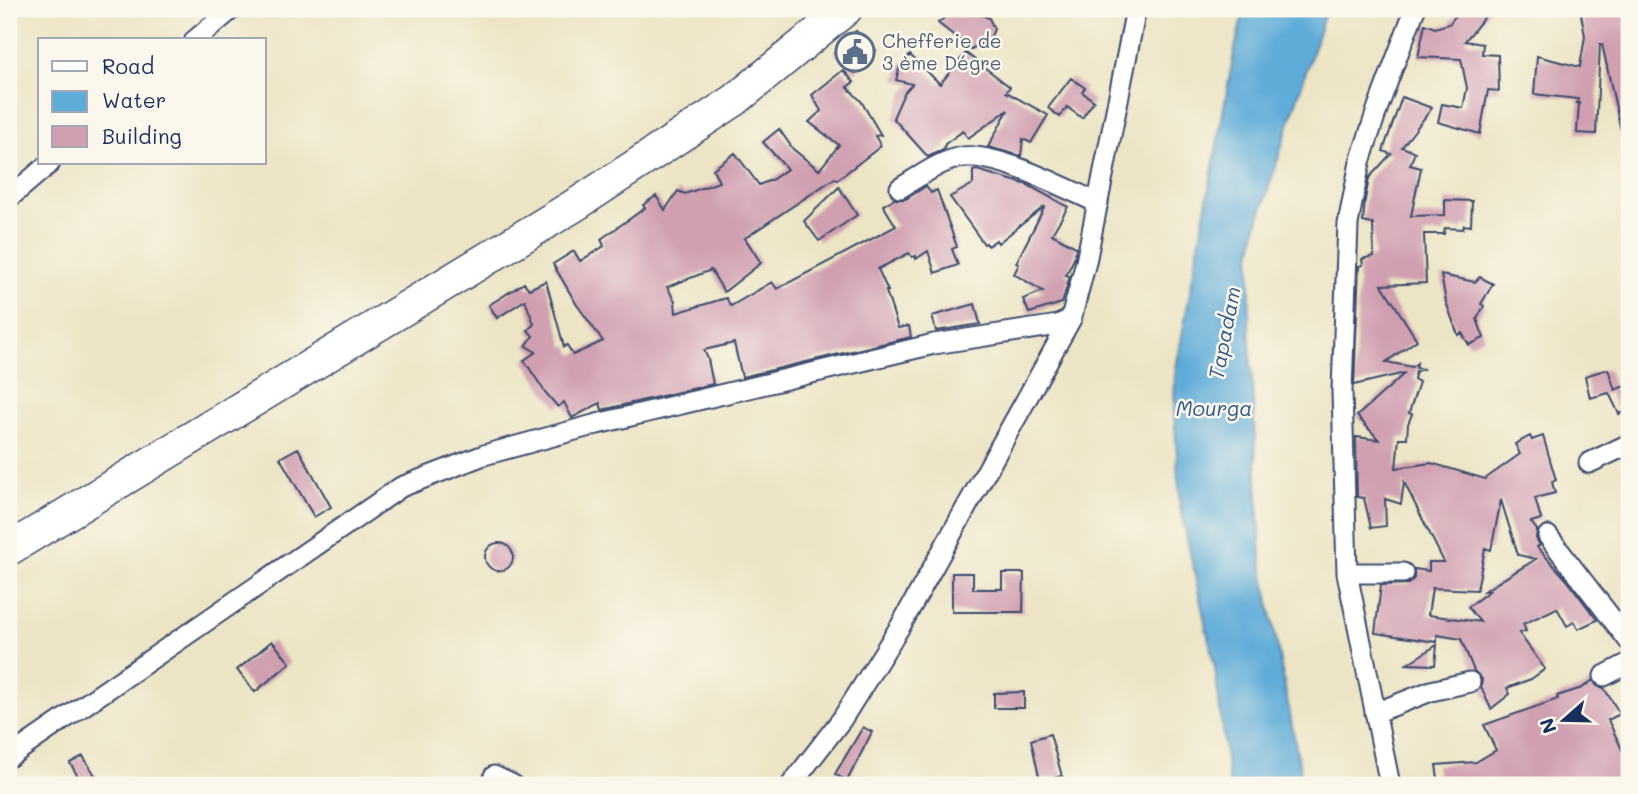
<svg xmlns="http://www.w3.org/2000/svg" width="1638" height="794" viewBox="0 0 1638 794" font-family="Mali,sans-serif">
  <rect width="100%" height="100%" fill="#fbf7ec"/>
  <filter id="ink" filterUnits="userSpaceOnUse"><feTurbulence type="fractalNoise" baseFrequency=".0143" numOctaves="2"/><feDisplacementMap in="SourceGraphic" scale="14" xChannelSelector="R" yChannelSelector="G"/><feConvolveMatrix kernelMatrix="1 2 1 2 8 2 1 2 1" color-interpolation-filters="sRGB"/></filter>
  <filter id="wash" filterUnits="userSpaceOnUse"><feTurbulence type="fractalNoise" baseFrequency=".00686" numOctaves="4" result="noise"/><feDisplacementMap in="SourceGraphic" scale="28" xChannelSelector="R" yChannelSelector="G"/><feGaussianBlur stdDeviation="1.57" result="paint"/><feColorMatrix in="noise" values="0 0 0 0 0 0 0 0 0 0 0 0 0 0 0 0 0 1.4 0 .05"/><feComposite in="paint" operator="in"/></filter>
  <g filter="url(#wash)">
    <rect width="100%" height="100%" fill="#ece4c4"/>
    <path fill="#5eacd8" stroke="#3c6e9b" stroke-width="2" d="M1244,9h82l-69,215 -6,32 -2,67 12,236 42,226h-74l-14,-117 -35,-162 -6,-98 1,-34 59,-321z"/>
    <g id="blocks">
      <path fill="#d09fb0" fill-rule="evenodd" d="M956,9h10l5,6 6,-2 12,5 5,11 -4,10 -19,10 -33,-26z
        M1461,9h30l-26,32 18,3 -1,10 16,1 1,36 -11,-1 -8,44 -42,-12 4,-18 21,4 4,-20 -6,-29 -43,-2 7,-33 10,4 14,-4z
        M1580,9h45l4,13v117l-6,1 -21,-96h-2l-4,90 -19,-1 2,-30h-2l1,-4 -44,-5 3,-38 43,11 5,-31z
        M856,31l20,19 -21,23 -21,-20z
        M966,53l44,34 -4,5 42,23 -17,28 -8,-4 -2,17 -33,-9 20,-37 -40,28 -5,-7 -18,13 -1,5 -16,8 -35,-39 11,-25 8,-9 -16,-4 4,-14 10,-11 30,29z
        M843,70l11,12 -7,5 14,14 20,34 -6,1 6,10 -44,34 -2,-2 -90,60 16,25 -37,29 -13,-22 -44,17 8,14 1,12 50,-15 5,8 41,-24 5,7 119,-63 -13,-21 11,-6h12l20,-13 5,7 6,-3 20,57 -5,2 6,16 -23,8 -7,-22 -12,8v-3l-4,1 -3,-4 -31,16 10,22h-2l12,37 11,-2 2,11 -169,40 -8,-34 -30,7 4,9 5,25 -111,26 -2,-7 -28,15 -8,-16 -6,5 -13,-15 -21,-32 12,-8 -10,-6 7,-10 -5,-6 6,-6 -9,-24 -28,18 -8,-13 35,-22 5,6 17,-8 18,66 3,-2 6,10 30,-14 -26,-36 -24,-41 21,-13 6,10 24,-15 -3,-7 44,-31 -2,-3 13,-9 9,14 13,-19 7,3 34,-12 -6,-13 22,-16 24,32 14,-6 14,-10 -24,-27 16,-13 14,20 26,21 20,-25 -30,-23 12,-11 -9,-16z
        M1071,78l14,10 -3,4 12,9 -12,17 -15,-11 -7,10 -12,-9z
        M1402,97l30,11 -30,39 13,5 -5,13 11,3 -10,48 34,-1v-15l27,1 -1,25 -7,-1 -1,4 -18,-1 -1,6h-20l2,49 -44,2 35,55 -31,22 26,5 5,-4 -1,5 8,1 -8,2 -2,8 5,3 -10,31 3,1 -4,10 -1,14h-8l-3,30 35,-5 54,16 35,-25 -5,-10 15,-8 2,4 11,-4 13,44 -4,2 3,11 -20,5 6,21 -10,3 6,8 -1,8 4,7 -3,2 30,33 30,40 -19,9 -4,-7 -7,4 -10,-18 -34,16 3,7 -7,2 26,36 -14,10 -24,9 3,6 -19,15 -10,-22 1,-8 -8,-8 -13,-32 -24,-4v7l-62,-9 6,-48 27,-1 6,-6v-9l15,2v-9h15l-40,-80 -3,22 -16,-5 1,27 -15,2 -7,-30 -7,-1 -1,-60 23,3 -22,-24 48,-43 -51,12 5,-119 4,-1 -1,-6 12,-3 -1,-32 -10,-2 2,-22 4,-22 22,-24 -8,-3zM1501,500l17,55 18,4 -52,32h5l-21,16 12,15 -52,-7 4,-27 45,2 8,-42 6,2z
        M977,170l51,15 40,22 -16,27 24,13 -2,12 -8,16 4,1 -8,27 -33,10 -6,-14 20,-8 -29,-17 5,-10 -3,-1 29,-57 -47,37 -2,-3 -8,6 -2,-3 -2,1 -34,-47 23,-13v-13z
        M839,187l18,28 -38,26 -15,-20z
        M1441,275l34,7 5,-5 13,7 -12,20 3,2 -7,13 7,19 -15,7 -7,-12 -4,2 -12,-33z
        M975,304l5,20 -44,7 -4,-15z
        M1608,369l7,21 14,-6v26l-10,4 -10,-21 -19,5 -5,-22z
        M298,448l33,59 -17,10 -34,-59z
        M485 557a14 14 0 1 1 28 0a14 14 0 1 1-28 0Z
        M952,573h21v16h29v-16h22l-1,39h-71z
        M272,641l18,22 -35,29 -18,-22z
        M1437,645l-2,20 -28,-1z
        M1593,680l4,6 7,2 16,26 -12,6 21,44v21h-190l-3,-20 40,-3 20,-12 -12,-25 74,-26 -1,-3 25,-8z
        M1024,692v16h-30v-15z
        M863,727l9,5 -25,49 -12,-7z
        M1050,734l12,42 -22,5 -9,-41z
        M83,756l18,29h-18l-13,-22z"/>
    </g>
  </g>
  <g filter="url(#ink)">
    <use href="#blocks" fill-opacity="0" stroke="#3a4a6d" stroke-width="2"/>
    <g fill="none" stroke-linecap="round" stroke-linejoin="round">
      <g stroke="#3a4a6d" stroke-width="23">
        <path id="minor" d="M195,40l37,-31
          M900,188c19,-11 42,-29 64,-31 36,-3 101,31 134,46
          M9,198l41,-35
          M1589,463l40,-19
          M1548,536l81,105
          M1347,573h56
          M1604,676l25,-13
          M1375,713l56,-22 39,-9
          M9,757l392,-270 83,-32 113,-31 337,-80 124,-19 13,-6
          M494,776l19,9
          M791,785l51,-66 59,-94 170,-306 15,-57 50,-253
          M1390,785l-43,-212 -5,-182 6,-167 12,-62 18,-55 37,-98"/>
      </g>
      <g stroke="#3a4a6d" stroke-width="35">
        <path id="primary" d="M9,549l571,-347 155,-102 111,-91"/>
      </g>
      <use href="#minor" stroke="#fff" stroke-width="19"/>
      <use href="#primary" stroke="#fff" stroke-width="32"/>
    </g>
  </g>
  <defs>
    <g id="civic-ring" transform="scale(2.0125)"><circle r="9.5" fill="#fbf7ec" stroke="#5c6f8a" stroke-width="1.5"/><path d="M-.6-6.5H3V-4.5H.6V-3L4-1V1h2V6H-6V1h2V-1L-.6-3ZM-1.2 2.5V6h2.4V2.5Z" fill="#5c6f8a"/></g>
  </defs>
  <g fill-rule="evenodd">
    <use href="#civic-ring" x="855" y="52"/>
  </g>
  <g text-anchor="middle" stroke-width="5" stroke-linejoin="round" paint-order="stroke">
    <g font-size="19" fill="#4e5e75" stroke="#fbf7ec" text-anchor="start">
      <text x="882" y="48">Chefferie de<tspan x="882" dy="22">3 ème Dégre</tspan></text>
    </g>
    <g font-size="21" font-style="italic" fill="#325b89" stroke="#fbf7ec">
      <text transform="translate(1225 333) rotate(-79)" y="7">Tapadam</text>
      <text x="1214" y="416">Mourga</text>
    </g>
  </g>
  <rect width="1638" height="794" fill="none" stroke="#fbf7ec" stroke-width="35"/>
  <rect x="38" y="38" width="228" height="126" fill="#fbf7ec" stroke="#a1a7b3" stroke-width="2"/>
  <rect x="52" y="61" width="35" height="10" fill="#ffffff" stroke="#a1a7b3" stroke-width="2"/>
  <text x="102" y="74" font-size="21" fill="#1b2f5e">Road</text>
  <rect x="52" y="91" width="35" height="21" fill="#5eacd8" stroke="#a1a7b3" stroke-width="2"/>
  <text x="102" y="108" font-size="21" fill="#1b2f5e">Water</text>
  <rect x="52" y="126" width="35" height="21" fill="#d09fb0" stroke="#a1a7b3" stroke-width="2"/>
  <text x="102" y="144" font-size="21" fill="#1b2f5e">Building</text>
  <g transform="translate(1564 720) rotate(250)" stroke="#fbf7ec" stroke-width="5" paint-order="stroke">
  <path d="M0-5L12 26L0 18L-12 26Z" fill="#1b2f5e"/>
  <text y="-10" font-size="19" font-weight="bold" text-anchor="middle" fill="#1b2f5e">N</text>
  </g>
</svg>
